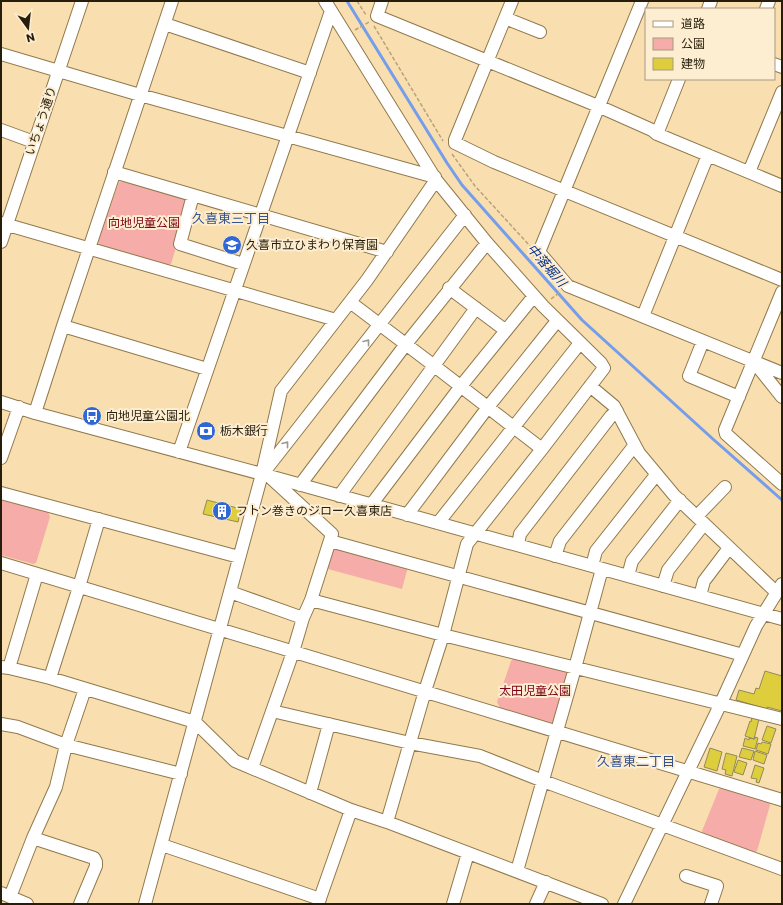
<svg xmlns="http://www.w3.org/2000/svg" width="783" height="905" viewBox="0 0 783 905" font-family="Poppins,'Noto Sans JP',sans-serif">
  <rect width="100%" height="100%" fill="#f9dfaf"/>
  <path fill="#f6aca9" d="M119,182h5l62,16 3,6 -18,60 -5,2 -66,-19 -2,-5z
    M1,499l47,13 2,5 -14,46 -3,1 -32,-9z
    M332,547l76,20 -6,22 -78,-21z
    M514,658l53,14 1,4 -13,46 -5,1 -50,-15 -3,-6 14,-41z
    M723,787l46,14 1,4 -13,46 -5,2 -48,-17 -2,-5 17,-42z"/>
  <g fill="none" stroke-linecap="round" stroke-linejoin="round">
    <path stroke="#749dec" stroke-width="3" d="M347,1l100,162 15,22 120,135 132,120 68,60"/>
  </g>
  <path fill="#dece3e" stroke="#908a59" d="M207,500l34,9 -3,13 -35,-8z
    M765,671l17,5v35l-15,-4v2l-31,-9 3,-10 15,4 2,-6 3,1z
    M752,717l7,2 -5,20 -9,-3 5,-15 1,1z
    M767,726l9,3 -5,14 -9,-3z
    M755,737l3,1 -3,11 -12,-3 2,-8 4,2v-2l6,1z
    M762,742l9,2 -3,10 -12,-4 2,-7 3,1z
    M710,748l12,4 -5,19 -13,-4z
    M742,748l12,3 -3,9 -12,-3z
    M755,751l12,4 -3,9 -11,-4z
    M726,753l11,3 -5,20 -7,-2 1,-4 -4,-1z
    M738,760l9,3 -4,12 -9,-3z
    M755,765l9,3 -5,15 -3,-1 1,-3 -6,-1z"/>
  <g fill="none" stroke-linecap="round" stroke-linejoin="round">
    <g stroke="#91794d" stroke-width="14">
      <path id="minor" d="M325,1l111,179 51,63 56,63 58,57 3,5 -62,81 -75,95 -24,91 -18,56 -38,131
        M382,1l-5,15 221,90 54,24 5,4 125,52
        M512,1l-57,139v3l39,19 288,118
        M642,1l-103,251 29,34 214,87
        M708,9l3,-8
        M766,9l3,-8
        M505,18l35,14
        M165,24l145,49
        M1,54l139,41 295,82
        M774,64l8,3
        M1,130l33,12
        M657,134l22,-55
        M114,172l273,80
        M749,172l33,-80
        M193,195l-13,49 63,20
        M1,223l335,97
        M1,242l81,-241
        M449,288l56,42
        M782,292l-57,138 1,4 56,50
        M350,302l74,56 118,91
        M643,316l65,-161
        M63,326l144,43
        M703,341l-14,35 50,21
        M754,362l28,35
        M590,386l24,20 25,47 35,42 102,97
        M1,402l34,11 227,61 520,145
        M35,413l28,-87 109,-325
        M179,452l152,-441
        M1,458l18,-51
        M264,472l201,-257
        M300,485l106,-141 81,-101
        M1,493l238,64
        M339,496l137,-188
        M371,505l90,-119 73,-90
        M407,515l81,-108 69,-86
        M697,516l28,-29
        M438,523l142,-180
        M330,541l413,114
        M518,545l2,-11 91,-118 6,-5
        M555,556l5,-15 74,-95
        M1,563l781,237
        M592,566l4,-15 60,-76
        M628,576l4,-15 48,-61
        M663,586l5,-16 36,-46
        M230,592l73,26
        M700,596l4,-15 25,-33
        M311,600l132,35 339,84
        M1,667l8,1 41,10 145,44 40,39 116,49 36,12 215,82
        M9,668l28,-94
        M50,678l29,-91 20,-68
        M272,711l138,32 70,13 63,25 239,88
        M1,724l17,3 48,18 115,29
        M252,768l41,-116 10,-34 8,-18 21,-66 -61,-56
        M310,793l19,-69
        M33,838l61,20 2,4v4l-16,38
        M162,845l158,54
        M517,871l58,-203 27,-99
        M686,876l31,10 -6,18
        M1,893l26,11
        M10,897l23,-59 23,-51 10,-42 19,-56
        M145,904l117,-430 19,-83 86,-111 69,-100
        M318,904l33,-94
        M453,904l15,-51
        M536,904l10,-22
        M624,904l97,-201 35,-77 26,-42"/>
    </g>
    <path stroke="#b7a27b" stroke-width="1.5" stroke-dasharray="4 2" stroke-linecap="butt" d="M357,1l9,14
      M374,26l69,115
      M355,30l14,-8
      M452,154l23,32 55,60
      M551,299l8,-6"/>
    <use href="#minor" stroke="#fff" stroke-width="12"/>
  </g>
  <defs><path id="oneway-chevron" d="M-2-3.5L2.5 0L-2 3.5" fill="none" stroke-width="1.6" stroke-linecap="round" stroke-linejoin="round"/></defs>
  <g stroke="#9d9991">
    <use href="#oneway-chevron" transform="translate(367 342) rotate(-52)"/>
    <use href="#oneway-chevron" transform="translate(286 444) rotate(-52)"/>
  </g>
  <defs>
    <g id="school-disc" transform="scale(1)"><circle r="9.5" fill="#3167d5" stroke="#fdedd1"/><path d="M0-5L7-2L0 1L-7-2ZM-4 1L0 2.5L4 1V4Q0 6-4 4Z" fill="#fff"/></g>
    <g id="bus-disc" transform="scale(1)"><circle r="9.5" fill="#3167d5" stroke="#fdedd1"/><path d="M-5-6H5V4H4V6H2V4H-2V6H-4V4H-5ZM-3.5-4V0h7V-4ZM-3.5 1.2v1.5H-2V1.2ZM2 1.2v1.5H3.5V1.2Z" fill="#fff"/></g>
    <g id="bank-disc" transform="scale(1)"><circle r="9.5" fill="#3167d5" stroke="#fdedd1"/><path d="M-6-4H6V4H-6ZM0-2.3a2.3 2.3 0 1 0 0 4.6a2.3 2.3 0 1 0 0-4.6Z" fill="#fff"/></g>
    <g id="building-disc" transform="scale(1)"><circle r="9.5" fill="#3167d5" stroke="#fdedd1"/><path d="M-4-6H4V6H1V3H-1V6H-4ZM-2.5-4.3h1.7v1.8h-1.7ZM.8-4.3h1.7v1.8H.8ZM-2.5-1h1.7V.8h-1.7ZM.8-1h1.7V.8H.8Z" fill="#fff"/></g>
  </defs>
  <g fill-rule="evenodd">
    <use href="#school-disc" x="232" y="245"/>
    <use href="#bus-disc" x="92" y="416"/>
    <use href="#bank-disc" x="206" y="431"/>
    <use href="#building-disc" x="222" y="511"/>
  </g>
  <g text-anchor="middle" stroke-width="4" stroke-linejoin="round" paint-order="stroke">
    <g font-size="12" fill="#261d0a" stroke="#fdedd1">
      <text transform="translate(41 121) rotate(-71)" y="4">いちょう通り</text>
    </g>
    <g font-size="12" fill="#7d0016" stroke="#fdedd1">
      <text x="144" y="227">向地児童公園</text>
      <text x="535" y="695">太田児童公園</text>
    </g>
    <g font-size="12" fill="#261d0a" stroke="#fdedd1" text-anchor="start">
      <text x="246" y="249">久喜市立ひまわり保育園</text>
      <text x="106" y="420">向地児童公園北</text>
      <text x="220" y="435">栃木銀行</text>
      <text x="236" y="515">フトン巻きのジロー久喜東店</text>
    </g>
    <g font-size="13" fill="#36538c" stroke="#fdedd1">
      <text x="231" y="223">久喜東三丁目</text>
      <text x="636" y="766">久喜東二丁目</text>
    </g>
    <g font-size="13" font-style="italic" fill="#083086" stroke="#fdedd1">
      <text transform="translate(547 265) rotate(49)" y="5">中落堀川</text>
    </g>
  </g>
  <rect width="783" height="905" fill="none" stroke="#261d0a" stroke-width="4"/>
  <rect x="645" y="8" width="130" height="72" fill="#fdedd1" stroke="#a79a81"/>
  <rect x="653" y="21" width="20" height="6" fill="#ffffff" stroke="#a79a81"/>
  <text x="681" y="28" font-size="12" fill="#261d0a">道路</text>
  <rect x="653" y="38" width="20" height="12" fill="#f6aca9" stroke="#a79a81"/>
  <text x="681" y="48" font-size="12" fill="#261d0a">公園</text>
  <rect x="653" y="58" width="20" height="12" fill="#dece3e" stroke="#a79a81"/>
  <text x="681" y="68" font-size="12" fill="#261d0a">建物</text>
  <g transform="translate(28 28) rotate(165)" stroke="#fdedd1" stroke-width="3" paint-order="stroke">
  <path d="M0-3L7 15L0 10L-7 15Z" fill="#261d0a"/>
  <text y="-6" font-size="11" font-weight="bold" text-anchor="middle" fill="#261d0a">N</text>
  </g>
</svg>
